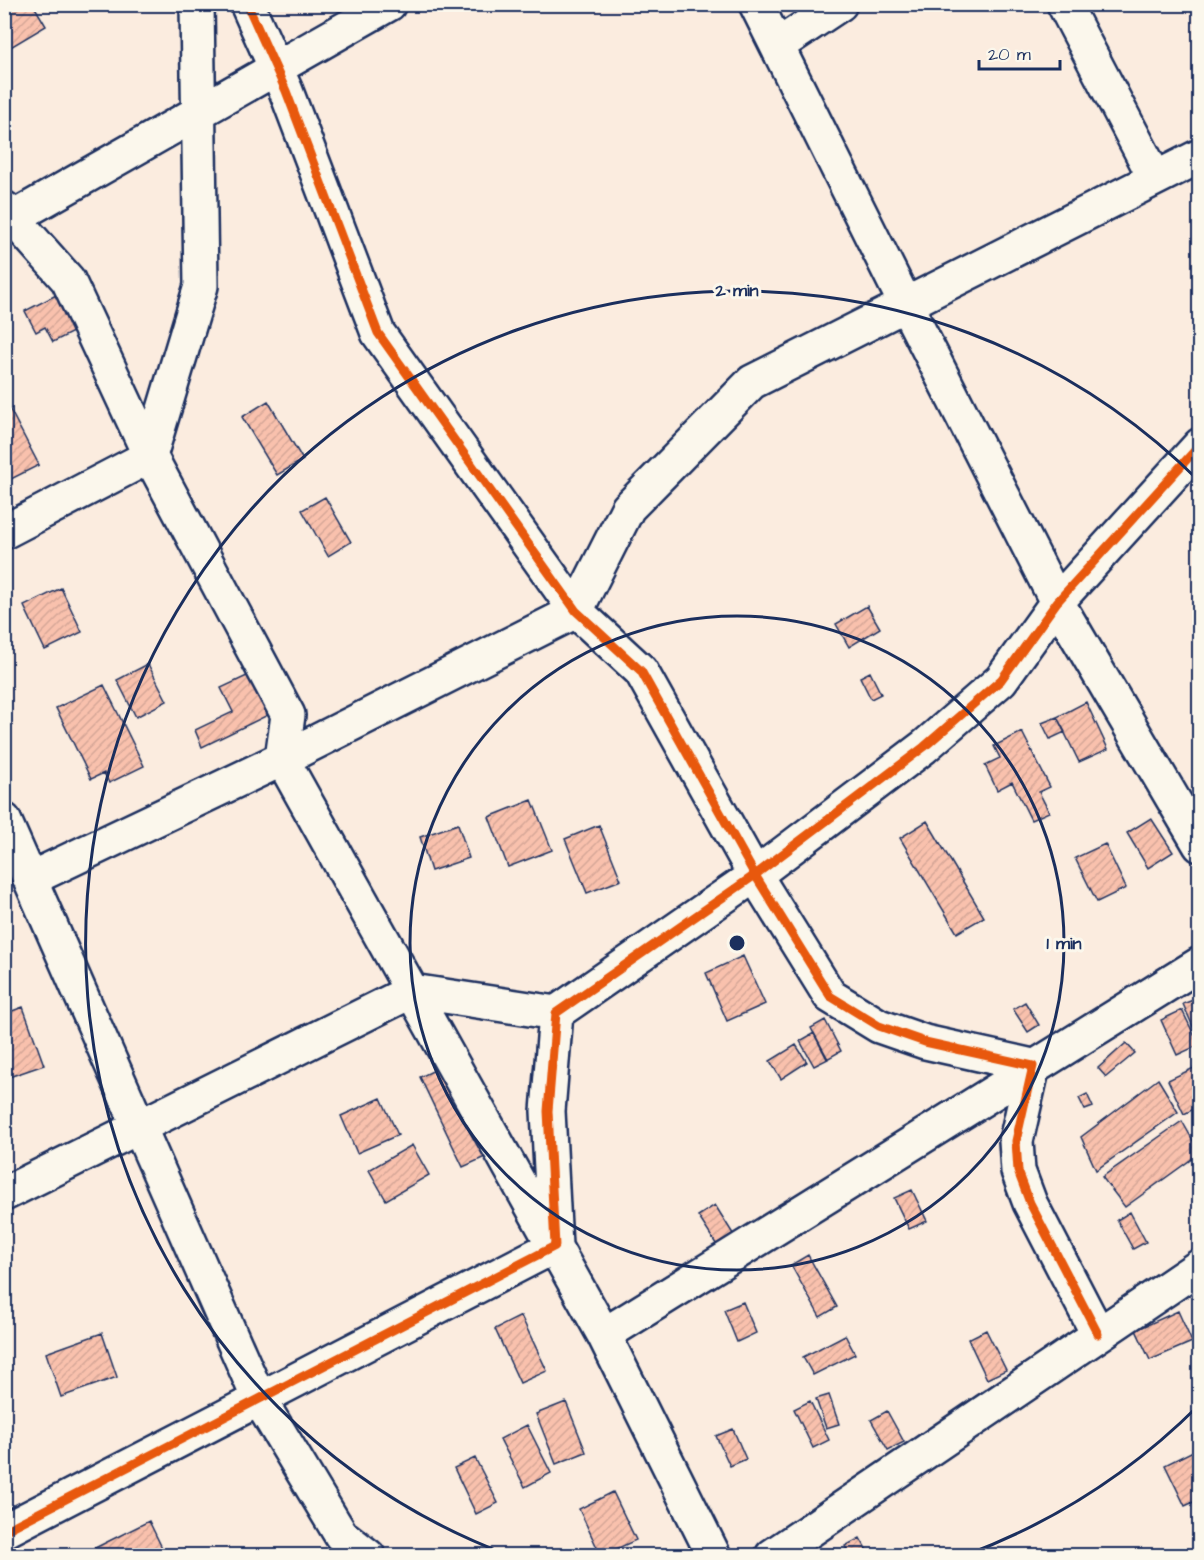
<svg xmlns="http://www.w3.org/2000/svg" width="1204" height="1560" viewBox="0 0 1204 1560" font-family="'Architects Daughter',sans-serif">
<style>
.building{fill:url(#building-hatch);stroke:#1b2f5e;stroke-width:1.5}
.lines{fill:none;stroke-linecap:round;stroke-linejoin:round}
.street-casing{stroke:#1b2f5e;stroke-width:38}
.street{stroke:#fbf7ec;stroke-width:33}
.cycleway-casing{stroke:#fbf7ec;stroke-width:13}
.cycleway{stroke:#e8590c;stroke-width:9}
.ring{fill:none;stroke:#1b2f5e;stroke-width:3}
.centre{fill:#1b2f5e;stroke:#fbf7ec;stroke-width:3}
.ring-label{font-size:18px;text-anchor:middle;font-weight:bold;fill:#1b2f5e;stroke:#fbf7ec;stroke-width:6;stroke-linejoin:round;paint-order:stroke}
</style>
<defs>
<pattern id="building-hatch" width="6" height="6" patternUnits="userSpaceOnUse" patternTransform="scale(1.5)"><rect width="6" height="6" fill="#f9c1ad"/><path d="M-1 1l2-2M0 6l6-6M5 7l2-2" fill="none" stroke="#d5a697"/></pattern>
</defs>
<rect width="100%" height="100%" fill="#fbecdf"/>
<filter id="ink" filterUnits="userSpaceOnUse"><feTurbulence type="fractalNoise" baseFrequency=".0167" numOctaves="2"/><feDisplacementMap in="SourceGraphic" scale="12" xChannelSelector="R" yChannelSelector="G"/><feConvolveMatrix kernelMatrix="1 2 1 2 8 2 1 2 1" color-interpolation-filters="sRGB"/></filter>
<g filter="url(#ink)">
<path class="building" d="M4 4H33L46 26 4 51V28L8 26 4 20Z
M60 293 79 329 53 342 45 327 36 332 25 311Z
M4 398 39 465 9 480 4 471Z
M268 401 303 460 277 475 242 417Z
M325 497 351 542 328 556 302 510Z
M61 588 82 632 45 650 24 606Z
M867 606 880 628 849 647 836 624Z
M148 664 167 701 136 717 117 680Z
M870 672 881 694 871 699 860 677Z
M249 675 268 715 202 747 195 730 233 712 221 688Z
M104 685 144 766 109 783 104 773 91 779 56 708Z
M1086 702 1108 749 1079 762 1057 717Z
M1057 717 1065 732 1050 739 1042 723Z
M1022 732 1050 787 1039 792 1049 812 1031 820 1012 782 997 790 985 765 1000 758 994 746Z
M532 800 552 850 508 867 489 817Z
M1151 818 1173 852 1148 868 1127 833Z
M927 821 984 917 957 933 900 838Z
M458 824 469 858 431 871 420 837Z
M599 825 621 880 587 893 565 839Z
M1105 844 1126 888 1097 902 1075 858Z
M743 956 765 1004 727 1021 706 973Z
M1198 998 1200 1002 1199 1040 1183 1004Z
M1025 1002 1039 1025 1028 1032 1013 1009Z
M23 1007 44 1065 9 1077 4 1065V1014Z
M1182 1010 1199 1045 1177 1055 1161 1020Z
M825 1020 841 1051 827 1059 811 1028Z
M814 1033 828 1059 814 1066 800 1041Z
M1126 1043 1135 1053 1106 1077 1098 1068Z
M796 1045 807 1062 781 1079 770 1061Z
M451 1062 494 1153 463 1167 420 1077Z
M1198 1066 1200 1070V1106L1184 1114 1168 1080Z
M1158 1079 1178 1112 1096 1170 1081 1137Z
M1087 1094 1093 1107 1085 1110 1079 1098Z
M381 1098 398 1135 357 1153 341 1116Z
M1182 1121 1200 1153 1125 1207 1102 1177Z
M412 1145 429 1175 386 1200 369 1170Z
M912 1190 927 1221 909 1229 894 1198Z
M715 1205 735 1237 718 1247 698 1216Z
M1130 1212 1146 1242 1133 1249 1117 1220Z
M808 1255 837 1307 820 1317 791 1265Z
M743 1302 756 1333 737 1342 724 1310Z
M1178 1311 1192 1342 1150 1360 1136 1330Z
M521 1316 547 1371 520 1383 495 1329Z
M986 1330 1006 1370 987 1379 968 1339Z
M102 1333 117 1377 61 1397 46 1353Z
M845 1335 855 1354 813 1375 803 1357Z
M829 1395 839 1424 826 1428 816 1399Z
M810 1401 829 1440 813 1448 794 1409Z
M566 1402 586 1452 556 1464 536 1414Z
M887 1411 904 1442 888 1450 871 1420Z
M527 1425 551 1473 525 1487 500 1439Z
M733 1429 746 1459 730 1466 716 1436Z
M1193 1451 1200 1466V1499L1185 1506 1165 1465Z
M475 1458 498 1503 476 1514 454 1468Z
M613 1492 636 1540 601 1556 579 1509Z
M149 1521 166 1556H79Z
M860 1538 870 1556H850L845 1546Z"/>
<g class="lines">
<defs>
<path id="street" d="M247 4 286 91 378 333 576 611 641 671 755 875 830 996 879 1026 925 1042 1033 1066 1016 1141 1018 1171 1030 1203 1098 1334
M756 4 906 305 1057 602 1200 845
M1064 4 1155 178
M777 46 840 4
M4 208 68 280 150 456 288 715 282 759 604 1335 714 1556
M4 223 389 4
M4 532 150 456 201 286 197 4
M4 820 259 1399 341 1535 368 1556
M30 879 282 759 576 611 628 508 752 382 1200 156
M4 1194 412 991 556 1013
M604 1335 1200 964
M4 1531 555 1246 548 1111 556 1013 755 875 924 747 1001 680 1057 602 1200 445
M772 1556 1200 1266"/>
</defs>
<use href="#street" class="street-casing"/>
<use href="#street" class="street"/>
<defs>
<path id="cycleway" d="M247 4 286 91 378 333 576 611 641 671 755 875 830 996 879 1026 925 1042 1033 1066 1016 1141 1018 1171 1030 1203 1098 1334
M4 1531 555 1246 548 1111 556 1013 755 875 924 747 1001 680 1057 602 1200 445"/>
</defs>
<use href="#cycleway" class="cycleway-casing"/>
<use href="#cycleway" class="cycleway"/>
</g>
</g>
<g class="ring">
<circle cx="737" cy="943" r="327"/>
<path d="M1199 1405A653 653 0 0 1 966 1555M508 1555A653 653 0 1 1 1199 481"/>
</g>
<circle cx="737" cy="943" r="9" class="centre"/>
<g class="ring-label">
<text x="737" y="296">2 min</text>
<text x="1064" y="949">1 min</text>
</g>
<rect width="1204" height="1560" fill="none" stroke="#fbf7ec" stroke-width="24"/>
<rect x="12" y="12" width="1180" height="1536" fill="none" stroke="#1b2f5e" stroke-width="2" filter="url(#ink)"/>
<path d="M979 60v9h81v-9" fill="none" stroke="#1b2f5e" stroke-width="3"/>
<text x="988" y="60" font-size="18" fill="#1b2f5e" stroke="#fbf7ec" stroke-width="4.5" paint-order="stroke">20 m</text>
</svg>
